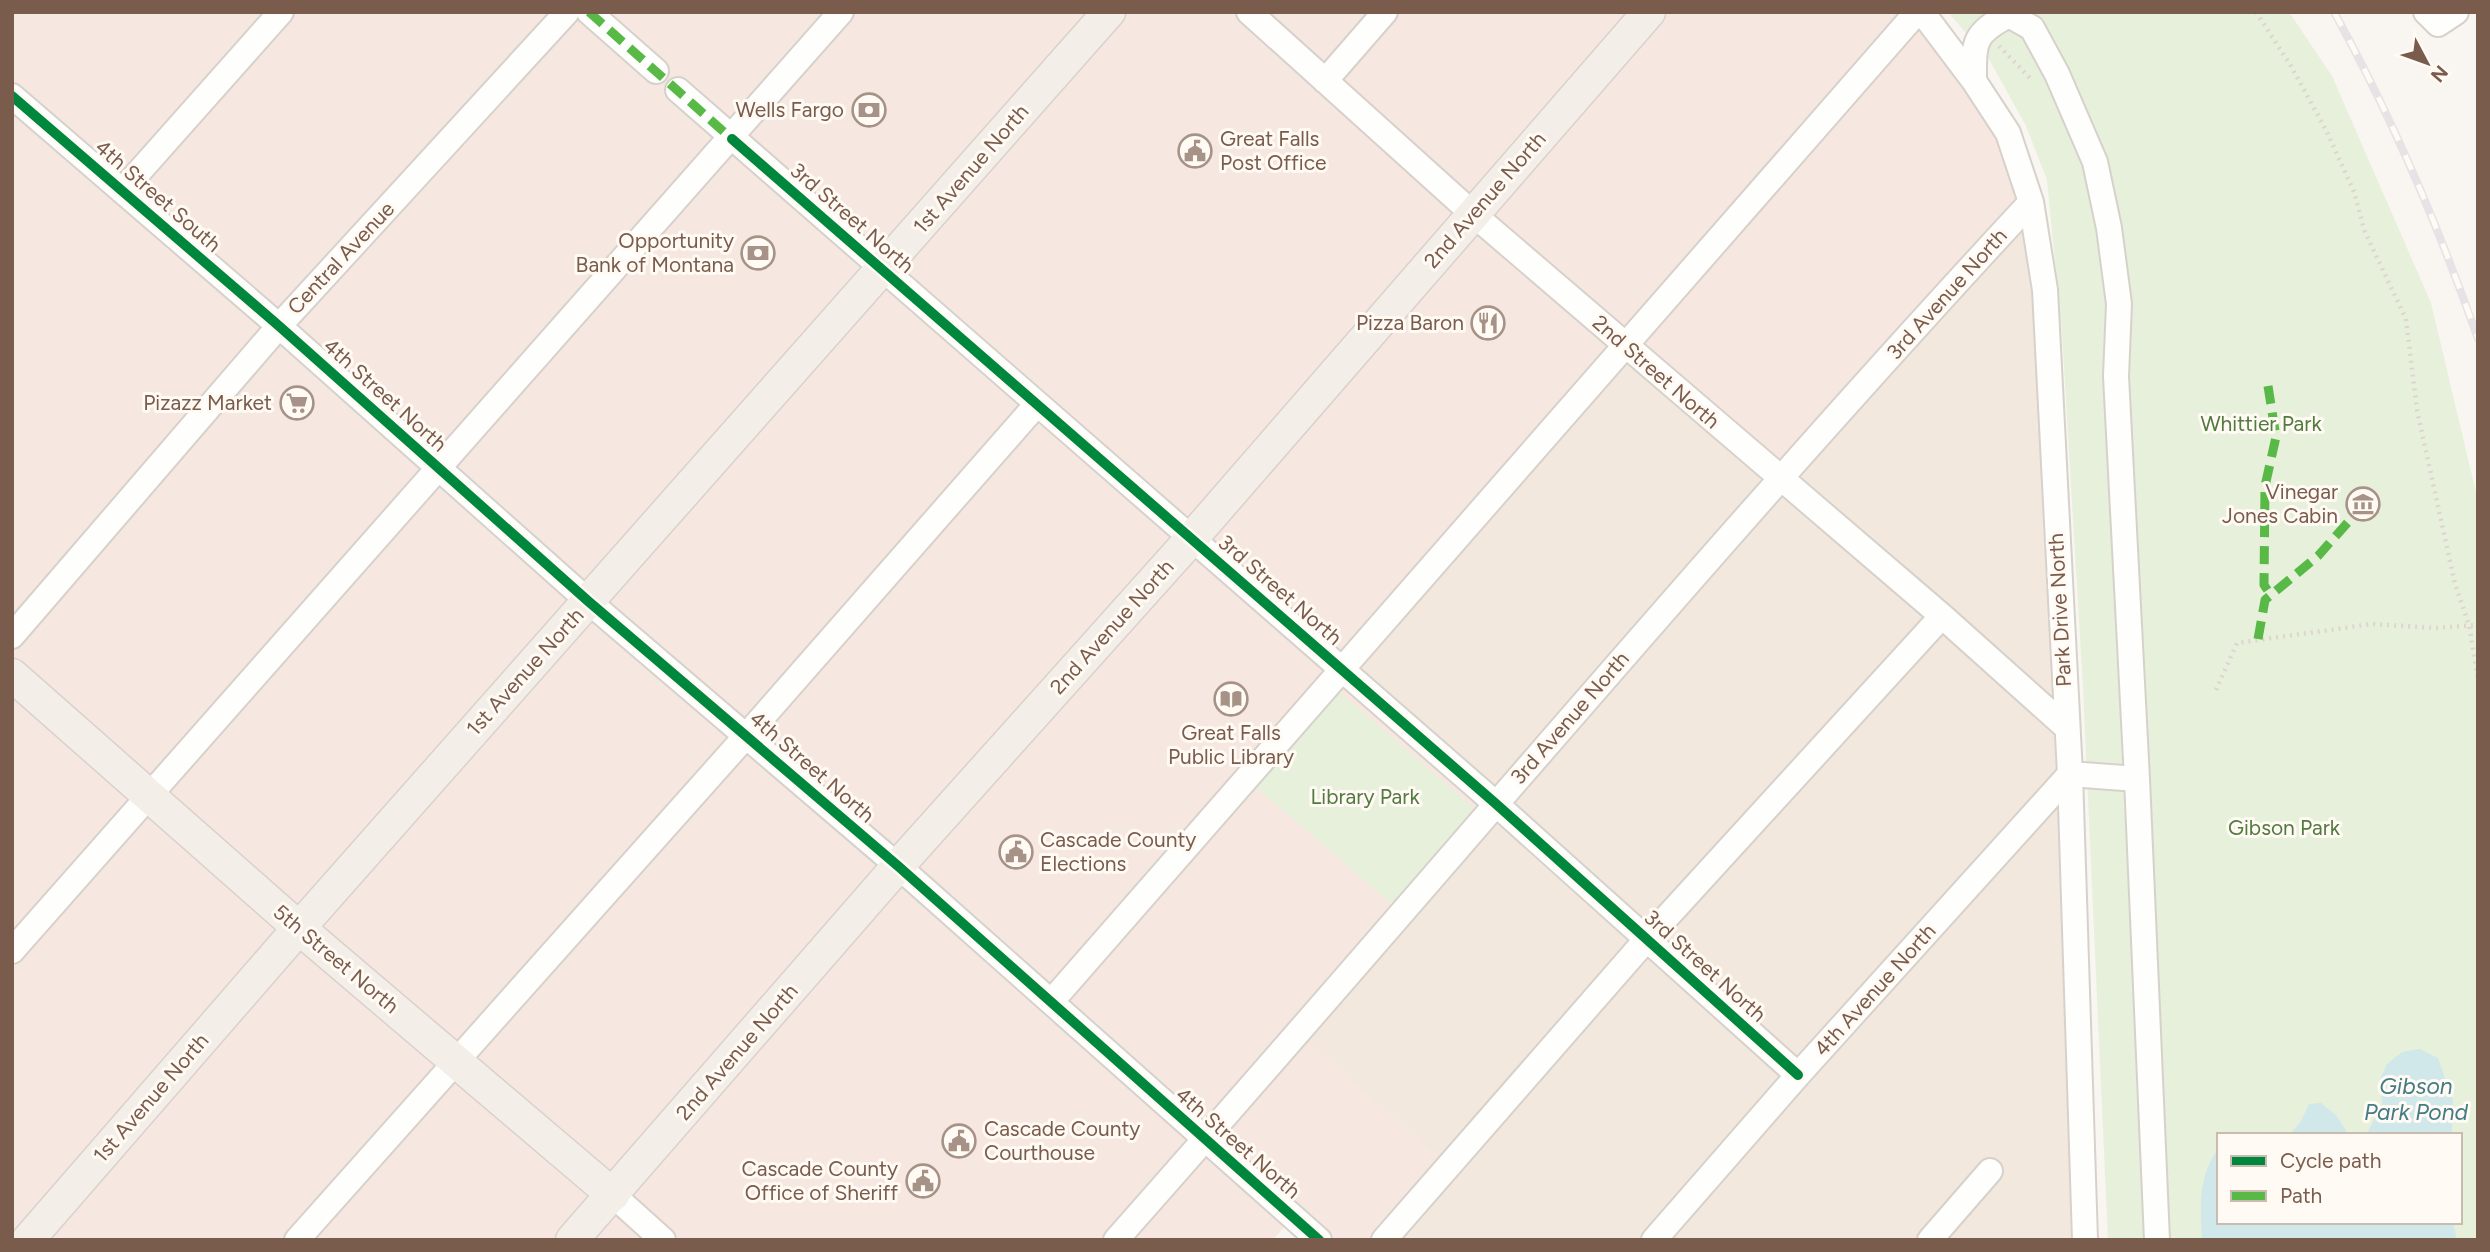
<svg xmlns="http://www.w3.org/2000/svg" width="2490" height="1252" viewBox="0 0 2490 1252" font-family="Figtree,sans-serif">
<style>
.residential{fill:#f2e8de}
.commercial{fill:#f6e8e1}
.green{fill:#e7f0db;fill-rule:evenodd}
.water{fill:#d0e8ea}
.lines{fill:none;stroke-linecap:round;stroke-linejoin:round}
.minor-casing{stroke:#d7d1cb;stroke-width:28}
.major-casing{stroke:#dad1cc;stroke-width:35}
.path{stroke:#dcd5d0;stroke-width:4.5;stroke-dasharray:2 5;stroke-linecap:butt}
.minor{stroke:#fefefd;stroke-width:24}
.major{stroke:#f3eee8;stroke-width:32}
.rail-casing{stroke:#e6e3e7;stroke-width:8}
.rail{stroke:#fffaf3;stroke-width:5;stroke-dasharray:16;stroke-linecap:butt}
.quiet{stroke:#58b947;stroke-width:9;stroke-dasharray:18 9;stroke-linecap:butt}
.cycleway-casing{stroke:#fffaf3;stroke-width:15}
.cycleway{stroke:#00873e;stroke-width:10}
.labels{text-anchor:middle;stroke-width:6;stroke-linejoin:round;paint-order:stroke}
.poi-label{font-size:21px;fill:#7a5c4d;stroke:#fffaf3;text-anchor:end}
.street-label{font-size:21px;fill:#7a5c4d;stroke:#fffaf3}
.park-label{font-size:21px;fill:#537a41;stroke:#fffaf3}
.water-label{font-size:23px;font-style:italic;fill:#437c86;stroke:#fffaf3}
</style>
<rect width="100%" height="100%" fill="#f9f5f0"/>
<path class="residential" d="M2031 202 2085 1240H1384L1297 1034 1342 669 1625 345Z"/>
<path class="commercial" d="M12 12H1922L1974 81 2031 202 1780 480 1626 346 1342 669 1495 803 1297 1033 1448 1166 1384 1240H1319L1293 1217 1273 1240H12Z"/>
<path class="green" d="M1948 12H2289L2332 76 2431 303 2478 501V1240H2108L2083 687 2062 334 2047 180 2026 126 1990 61ZM2219 1135H2460V1222H2219Z
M1337 690 1474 808 1392 904 1255 786Z"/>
<path class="water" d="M2420 1049 2438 1058 2453 1101 2452 1135H2366L2382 1104 2380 1079 2387 1064 2402 1052Z
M2321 1103 2336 1115 2349 1135H2289L2301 1121 2309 1104Z
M2217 1150 2219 1222H2453L2457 1240H2202C2200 1206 2198 1179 2217 1150Z"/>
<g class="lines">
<defs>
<path id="minor" d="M589 12 656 71
M1249 12 1473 214 1942 616 2066 727
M1922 12 1974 81 2008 133 2031 202 2045 290 2070 774 2085 1240
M2426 12 2438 24 2456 12
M1325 81 1385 12
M1974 81C1974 43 1972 34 2009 15L2032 28 2057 74 2095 162 2109 228 2119 304 2116 376 2137 779
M678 90 1495 803 1798 1075
M12 96 279 326 588 601 898 866 1319 1240
M122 191 281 12
M12 636 279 326 567 12
M12 951 841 12
M1051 1002 1917 12
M613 1195 663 1240
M297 1240 746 736 1037 404
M1116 1240C1422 895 1717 540 2031 202
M1384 1240 1646 940 1942 616
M1654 1240 1798 1075 2070 774 2137 779 2157 1240
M1930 1240 1990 1171"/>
<path id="major" d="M12 675 299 928 613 1195
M28 1240 299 928 1109 12
M572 1240 898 866 1192 538 1649 12"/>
</defs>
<use href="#minor" class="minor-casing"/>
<use href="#major" class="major-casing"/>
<path class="path" d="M2256 12 2291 66 2326 130 2354 192 2365 232 2406 319 2417 410 2455 584 2469 625 2478 678
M1999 46 2032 80
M2216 690 2237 643 2372 624 2435 628 2478 625"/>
<use href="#minor" class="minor"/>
<use href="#major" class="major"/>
<defs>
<path id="rail" d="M2334 12C2392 117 2438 225 2478 339"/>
</defs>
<use href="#rail" class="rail-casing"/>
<use href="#rail" class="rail"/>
<path class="quiet" d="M589 12 732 139
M2268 386 2276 437 2265 486 2264 585 2271 595
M2258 639 2265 600 2318 556 2356 513"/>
<defs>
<path id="cycleway" d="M12 96 279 326 588 601 898 866 1319 1240
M732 139 1495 803 1798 1075"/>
</defs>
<use href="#cycleway" class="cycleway-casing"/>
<use href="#cycleway" class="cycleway"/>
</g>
<defs>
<symbol id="bank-ring" viewBox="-11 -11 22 22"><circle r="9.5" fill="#fffaf3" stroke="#a69286" stroke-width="1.5"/><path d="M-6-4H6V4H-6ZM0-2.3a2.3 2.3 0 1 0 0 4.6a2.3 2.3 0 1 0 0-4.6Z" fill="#a69286"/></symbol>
<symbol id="civic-ring" viewBox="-11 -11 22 22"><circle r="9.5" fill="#fffaf3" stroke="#a69286" stroke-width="1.5"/><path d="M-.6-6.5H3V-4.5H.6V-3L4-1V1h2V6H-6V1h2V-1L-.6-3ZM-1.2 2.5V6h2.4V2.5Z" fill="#a69286"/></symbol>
<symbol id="restaurant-ring" viewBox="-11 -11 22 22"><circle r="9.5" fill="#fffaf3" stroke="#a69286" stroke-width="1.5"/><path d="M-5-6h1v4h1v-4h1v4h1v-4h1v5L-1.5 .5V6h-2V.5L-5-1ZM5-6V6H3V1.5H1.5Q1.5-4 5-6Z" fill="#a69286"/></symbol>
<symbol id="supermarket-ring" viewBox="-11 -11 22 22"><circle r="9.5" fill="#fffaf3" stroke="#a69286" stroke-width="1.5"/><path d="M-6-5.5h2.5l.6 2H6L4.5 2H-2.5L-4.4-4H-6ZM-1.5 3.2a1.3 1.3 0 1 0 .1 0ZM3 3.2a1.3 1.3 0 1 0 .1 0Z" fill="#a69286"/></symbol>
<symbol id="museum-ring" viewBox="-11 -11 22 22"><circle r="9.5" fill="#fffaf3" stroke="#a69286" stroke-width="1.5"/><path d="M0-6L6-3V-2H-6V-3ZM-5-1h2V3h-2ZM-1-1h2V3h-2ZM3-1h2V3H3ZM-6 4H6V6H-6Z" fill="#a69286"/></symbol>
<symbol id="library-ring" viewBox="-11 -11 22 22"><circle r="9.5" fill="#fffaf3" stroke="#a69286" stroke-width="1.5"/><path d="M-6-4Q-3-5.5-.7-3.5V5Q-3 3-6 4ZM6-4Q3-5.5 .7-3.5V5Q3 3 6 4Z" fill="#a69286"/></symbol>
</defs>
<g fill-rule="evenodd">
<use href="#bank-ring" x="850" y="91" width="38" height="38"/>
<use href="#civic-ring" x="1176" y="132" width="38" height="38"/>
<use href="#bank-ring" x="739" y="234" width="38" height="38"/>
<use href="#restaurant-ring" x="1469" y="304" width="38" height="38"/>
<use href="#supermarket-ring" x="278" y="384" width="38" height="38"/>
<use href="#museum-ring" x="2344" y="485" width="38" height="38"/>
<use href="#library-ring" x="1212" y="680" width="38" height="38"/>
<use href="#civic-ring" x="997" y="833" width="38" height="38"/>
<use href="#civic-ring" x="940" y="1122" width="38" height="38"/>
<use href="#civic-ring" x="904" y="1162" width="38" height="38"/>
</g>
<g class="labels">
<g class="poi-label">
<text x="844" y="117">Wells Fargo</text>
<text x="1220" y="146" text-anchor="start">Great Falls<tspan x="1220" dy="24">Post Office</tspan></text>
<text x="734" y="248">Opportunity<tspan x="734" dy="24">Bank of Montana</tspan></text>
<text x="1464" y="330">Pizza Baron</text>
<text x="272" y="410">Pizazz Market</text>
<text x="2338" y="499">Vinegar<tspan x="2338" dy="24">Jones Cabin</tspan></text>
<text x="1231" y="740" text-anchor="middle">Great Falls<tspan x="1231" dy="24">Public Library</tspan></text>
<text x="1040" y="847" text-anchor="start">Cascade County<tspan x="1040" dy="24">Elections</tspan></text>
<text x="984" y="1136" text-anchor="start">Cascade County<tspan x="984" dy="24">Courthouse</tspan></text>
<text x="898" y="1176">Cascade County<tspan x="898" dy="24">Office of Sheriff</tspan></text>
</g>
<g class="street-label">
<text transform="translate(971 169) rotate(-49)" y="7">1st Avenue North</text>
<text transform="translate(158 196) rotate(41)" y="7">4th Street South</text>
<text transform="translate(1485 200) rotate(-49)" y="7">2nd Avenue North</text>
<text transform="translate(852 218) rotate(41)" y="7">3rd Street North</text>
<text transform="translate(341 258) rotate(-47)" y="7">Central Avenue</text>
<text transform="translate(1947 294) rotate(-48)" y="7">3rd Avenue North</text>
<text transform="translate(1656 372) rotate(41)" y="7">2nd Street North</text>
<text transform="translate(385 395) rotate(42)" y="7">4th Street North</text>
<text transform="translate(1280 590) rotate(41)" y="7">3rd Street North</text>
<text transform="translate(2060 610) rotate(-93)" y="7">Park Drive North</text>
<text transform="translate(1112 627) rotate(-48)" y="7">2nd Avenue North</text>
<text transform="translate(525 672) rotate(-48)" y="7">1st Avenue North</text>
<text transform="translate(1570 718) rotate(-49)" y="7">3rd Avenue North</text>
<text transform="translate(812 767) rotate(41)" y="7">4th Street North</text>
<text transform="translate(336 959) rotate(40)" y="7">5th Street North</text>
<text transform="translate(1705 966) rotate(42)" y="7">3rd Street North</text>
<text transform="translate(1875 990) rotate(-48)" y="7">4th Avenue North</text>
<text transform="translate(737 1052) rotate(-49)" y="7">2nd Avenue North</text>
<text transform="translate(151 1098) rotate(-49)" y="7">1st Avenue North</text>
<text transform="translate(1238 1143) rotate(41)" y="7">4th Street North</text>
</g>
<g class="park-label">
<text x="2261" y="431">Whittier Park</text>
<text x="1365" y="804">Library Park</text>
<text x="2284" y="835">Gibson Park</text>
</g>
<g class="water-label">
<text x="2416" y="1094">Gibson<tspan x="2416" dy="26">Park Pond</tspan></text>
</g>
</g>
<rect width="2490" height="1252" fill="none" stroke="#7a5c4d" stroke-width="28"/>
<rect x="2217" y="1133" width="245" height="91" fill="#fffaf3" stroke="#cabbb1" stroke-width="2"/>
<rect x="2231" y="1156" width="35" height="10" fill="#00873e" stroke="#cabbb1" stroke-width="2"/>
<text x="2280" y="1168" font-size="21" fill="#7a5c4d">Cycle path</text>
<rect x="2231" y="1191" width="35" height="10" fill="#58b947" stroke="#cabbb1" stroke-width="2"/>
<text x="2280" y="1203" font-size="21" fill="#7a5c4d">Path</text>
<g transform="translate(2427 63) rotate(131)" stroke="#fffaf3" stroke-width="5" paint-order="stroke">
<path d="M0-5L12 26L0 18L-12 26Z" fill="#7a5c4d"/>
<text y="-10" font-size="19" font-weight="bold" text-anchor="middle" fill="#7a5c4d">N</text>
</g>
</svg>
